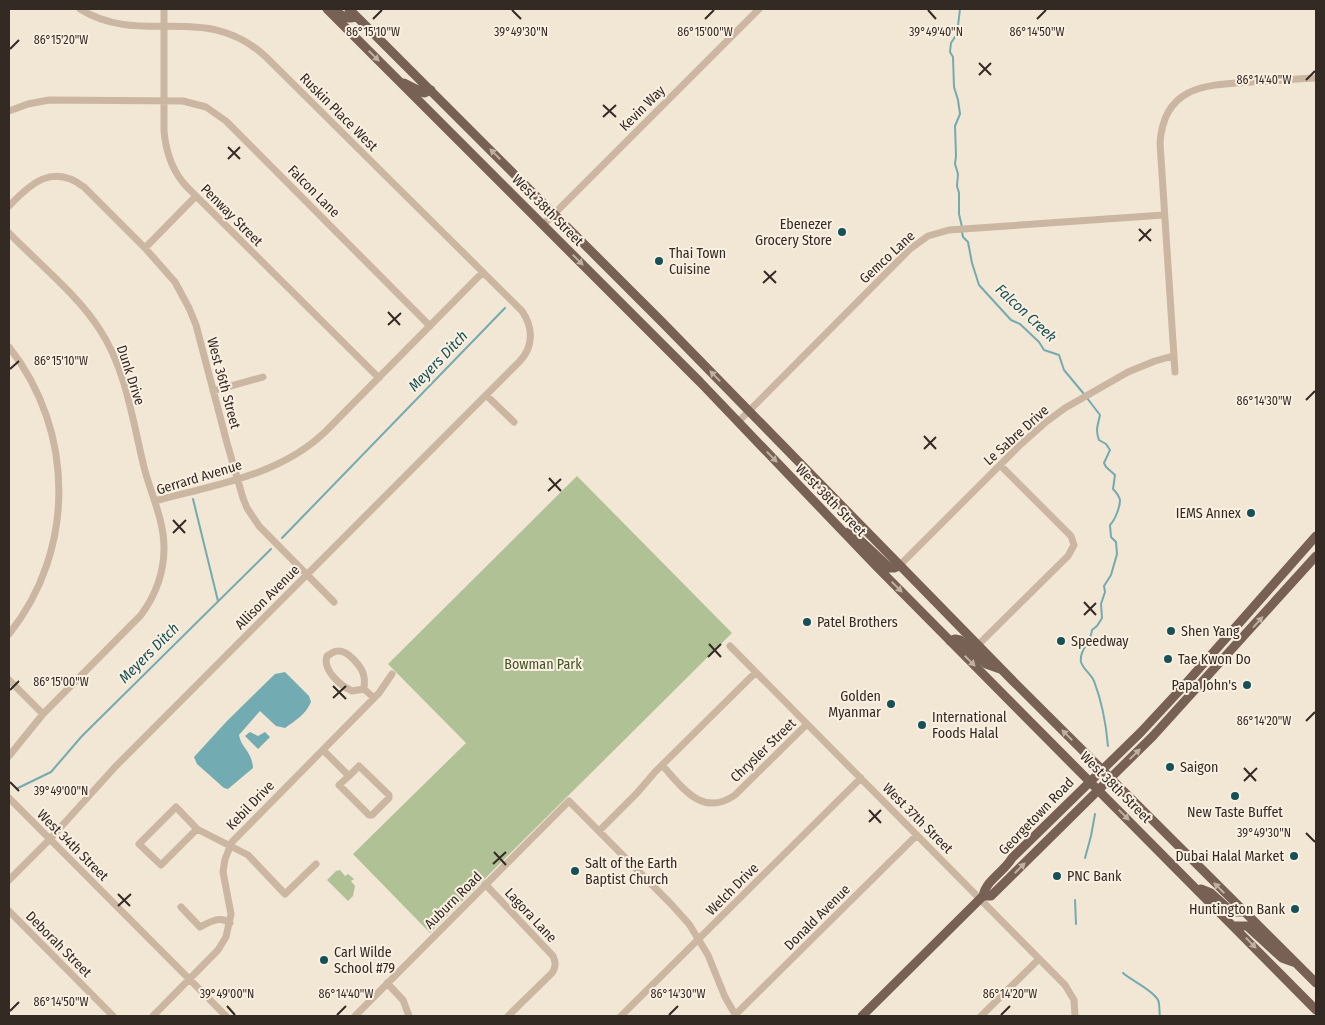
<svg xmlns="http://www.w3.org/2000/svg" width="1325" height="1025" viewBox="0 0 1325 1025" font-family="'Fira Sans Condensed',sans-serif">
<style>
.green{fill:#b0c295}
.water{fill:#72abb1}
.lines{fill:none;stroke-linecap:round;stroke-linejoin:round}
.stream{stroke:#72abb1;stroke-width:2}
.minor{stroke:#cab6a1;stroke-width:7}
.major{stroke:#776154;stroke-width:9}
.oneway{fill:#bfb0a2}
.ticks{fill:none;stroke:#342a24;stroke-width:2}
.poi-dot{fill:#175158;stroke:#faf0e1;stroke-width:2}
.labels{text-anchor:middle;stroke-width:4;stroke-linejoin:round;paint-order:stroke}
.street-label{font-size:14px;fill:#342a24;stroke:#faf0e1}
.poi-label{font-size:14px;fill:#342a24;stroke:#faf0e1;text-anchor:start}
.park-label{font-size:14px;fill:#415426;stroke:#faf0e1}
.water-label{font-size:15px;font-style:italic;fill:#175158;stroke:#faf0e1}
.ticks-label{font-size:12px;text-anchor:middle;fill:#342a24;stroke:#faf0e1;stroke-width:4;stroke-linejoin:round;paint-order:stroke}
</style>
<rect width="100%" height="100%" fill="#f2e6d5"/>
<path class="green" d="M577 476 732 633 430 933 353 854 466 743 388 664Z
M340 870 345 876 348 874 354 879 351 881 355 886 353 896 348 901 327 880 336 871Z"/>
<path class="water" d="M285 672 309 696 311 702C306 714 295 721 285 728L276 726 260 711 239 735C241 748 252 751 253 768L228 789 224 788 197 764 194 757 227 721 275 674Z
M250 732 258 736 265 732 270 737 258 749 245 736Z"/>
<g class="lines">
<path class="stream" d="M960 9 957 34 951 43 950 52 953 57 954 87 958 100 960 114 955 126 956 156 955 164 958 174 957 186 959 193V214L962 227
M962 232 963 237 968 242 972 263 979 285 1011 320 1020 324 1039 342 1044 350 1059 355 1064 370 1084 394
M1087 398 1100 415C1098 425 1095 429 1099 440L1106 444 1110 450 1104 463 1106 467 1115 475 1113 489C1116 492 1119 496 1120 500 1120 507 1115 520 1110 525L1111 537 1116 542 1117 554 1111 575 1104 586 1105 592 1101 604 1102 618 1097 626 1092 630C1091 642 1079 650 1081 662 1083 669 1091 674 1094 681 1102 702 1106 723 1108 746
M193 499 218 601
M282 538 505 308
M18 788 51 772 82 736 271 549
M1085 858 1091 836 1095 814
M1075 900 1076 924
M1123 973C1132 981 1153 990 1158 1000 1160 1004 1159 1012 1160 1016"/>
<path class="minor" d="M164 9V131C166 153 172 172 188 188L379 378
M9 111 28 104 49 100 183 101 206 107 226 121 430 326
M9 206C31 183 53 163 84 187L145 248 175 282 189 308 196 325 227 443 243 498 247 508 259 526 334 602
M543 225 759 9
M9 233C38 263 78 295 100 330 127 371 133 424 145 471 152 496 164 521 164 548 164 572 155 596 141 615L43 714 9 756
M145 248 196 196
M9 347C75 431 76 550 9 634
M1175 372 1160 143C1164 86 1205 85 1250 82 1272 81 1294 79 1316 78
M213 391 263 377
M486 395 514 422
M738 422 910 249 928 236 949 230 1164 215
M155 501C214 485 279 476 325 432L482 273
M899 566 1019 446 1046 422 1065 408 1128 372 1155 361 1173 356
M978 645 1068 556 1074 545 1071 536 1000 465
M730 646 1065 985 1074 1000 1075 1016
M9 680 43 714
M364 689 352 691C341 686 322 670 327 656 331 654 333 651 338 651 348 650 363 668 364 677 365 681 364 686 364 689L374 698
M323 750 349 776 359 766 389 795V798L372 815H369L339 785 349 776
M662 765C682 787 702 818 735 795L807 724
M9 798 226 1016
M176 807 197 829 161 865 139 844Z
M197 829 248 855 285 894 316 864
M599 831 637 793 655 772 755 673
M9 880 50 839 115 767 520 361C534 346 533 327 522 311L266 57C205 0 143 48 80 9
M485 884 553 956C556 963 556 967 552 973L508 1016
M181 907 200 927C211 921 220 916 230 923
M9 911 113 1016
M387 983 403 1000 409 1016
M153 1016 218 950 226 937 231 914 223 872 225 859 232 842 379 693 392 674
M355 1016 569 801 671 904 689 924 708 955 725 997 736 1016
M621 1016 861 778
M734 1016 917 835
M981 1016 1039 959"/>
<path class="major" d="M327 9 700 382 876 566 1316 1010
M331 9C339 13 349 22 356 16
M349 9 663 323 1012 680 1316 983
M404 83 424 93 431 90
M849 532 860 540 890 568H894L899 566
M950 641 955 639 960 640 986 664 1000 669
M1201 889 1211 893 1232 912H1243
M983 896H991L1153 736 1316 556
M1234 926H1247L1282 958 1293 962
M862 1016 983 896C986 880 1004 872 1012 858L1141 732 1181 689 1316 536"/>
</g>
<defs><path id="oneway-solid" d="M-6-.8H1V-3.2L6.5 0L1 3.2V.8H-6Z" transform="scale(1.25)"/></defs>
<g class="oneway">
<use href="#oneway-solid" transform="translate(374 56) rotate(45)"/>
<use href="#oneway-solid" transform="translate(495 154) rotate(-135)"/>
<use href="#oneway-solid" transform="translate(578 260) rotate(45)"/>
<use href="#oneway-solid" transform="translate(715 376) rotate(-134)"/>
<use href="#oneway-solid" transform="translate(772 457) rotate(46)"/>
<use href="#oneway-solid" transform="translate(897 587) rotate(45)"/>
<use href="#oneway-solid" transform="translate(1258 622) rotate(-48)"/>
<use href="#oneway-solid" transform="translate(970 661) rotate(45)"/>
<use href="#oneway-solid" transform="translate(1067 735) rotate(-135)"/>
<use href="#oneway-solid" transform="translate(1135 754) rotate(-44)"/>
<use href="#oneway-solid" transform="translate(1124 815) rotate(45)"/>
<use href="#oneway-solid" transform="translate(1020 868) rotate(-45)"/>
<use href="#oneway-solid" transform="translate(1219 888) rotate(-135)"/>
<use href="#oneway-solid" transform="translate(1251 943) rotate(46)"/>
</g>
<path class="ticks" d="M512 10 521 19M928 10 936 19M373 19 382 10M705 19 714 10M1037 19 1046 10M10 49 19 40M979 63 991 75M979 75 991 63M1306 80 1315 71M603 105 616 117M603 117 616 105M228 147 240 159M228 159 240 147M1139 229 1151 241M1139 241 1151 229M764 271 776 283M763 283 776 271M388 312 400 325M388 325 401 313M10 369 19 361M1306 400 1315 391M924 436 936 449M924 449 936 437M549 478 561 491M548 491 561 479M173 520 185 533M173 533 186 520M1084 602 1096 615M1084 615 1096 603M709 644 721 657M708 657 721 644M333 686 346 699M10 690 19 681M333 698 346 686M1306 721 1315 712M1244 768 1256 781M1244 781 1257 768M10 782 19 791M869 810 881 823M869 822 881 810M1306 833 1315 842M494 852 506 865M493 864 506 852M118 894 130 906M118 906 131 894M227 1006 235 1015M10 1011 19 1002M337 1015 346 1006M669 1015 678 1006M1001 1015 1010 1006"/>
<g class="poi-dot">
<circle cx="842" cy="232" r="5"/>
<circle cx="659" cy="261" r="5"/>
<circle cx="1251" cy="513" r="5"/>
<circle cx="807" cy="622" r="5"/>
<circle cx="1171" cy="631" r="5"/>
<circle cx="1061" cy="641" r="5"/>
<circle cx="1168" cy="659" r="5"/>
<circle cx="1247" cy="685" r="5"/>
<circle cx="891" cy="704" r="5"/>
<circle cx="922" cy="725" r="5"/>
<circle cx="1170" cy="767" r="5"/>
<circle cx="1235" cy="796" r="5"/>
<circle cx="1294" cy="856" r="5"/>
<circle cx="575" cy="871" r="5"/>
<circle cx="1057" cy="876" r="5"/>
<circle cx="1295" cy="909" r="5"/>
<circle cx="324" cy="960" r="5"/>
</g>
<g class="labels">
<g class="street-label">
<text transform="translate(642 108) rotate(-45)" y="5">Kevin Way</text>
<text transform="translate(339 112) rotate(45)" y="5">Ruskin Place West</text>
<text transform="translate(314 191) rotate(45)" y="5">Falcon Lane</text>
<text transform="translate(548 210) rotate(45)" y="5">West 38th Street</text>
<text transform="translate(232 215) rotate(45)" y="5">Penway Street</text>
<text transform="translate(887 257) rotate(-43)" y="5">Gemco Lane</text>
<text transform="translate(131 375) rotate(72)" y="5">Dunk Drive</text>
<text transform="translate(224 383) rotate(75)" y="5">West 36th Street</text>
<text transform="translate(1016 435) rotate(-42)" y="5">Le Sabre Drive</text>
<text transform="translate(199 477) rotate(-17)" y="5">Gerrard Avenue</text>
<text transform="translate(831 500) rotate(46)" y="5">West 38th Street</text>
<text transform="translate(267 597) rotate(-45)" y="5">Allison Avenue</text>
<text transform="translate(763 750) rotate(-44)" y="5">Chrysler Street</text>
<text transform="translate(1116 787) rotate(45)" y="5">West 38th Street</text>
<text transform="translate(250 805) rotate(-46)" y="5">Kebil Drive</text>
<text transform="translate(1036 816) rotate(-46)" y="5">Georgetown Road</text>
<text transform="translate(918 818) rotate(45)" y="5">West 37th Street</text>
<text transform="translate(73 845) rotate(45)" y="5">West 34th Street</text>
<text transform="translate(732 889) rotate(-45)" y="5">Welch Drive</text>
<text transform="translate(453 900) rotate(-45)" y="5">Auburn Road</text>
<text transform="translate(531 915) rotate(47)" y="5">Lagora Lane</text>
<text transform="translate(817 917) rotate(-45)" y="5">Donald Avenue</text>
<text transform="translate(59 944) rotate(45)" y="5">Deborah Street</text>
</g>
<g class="poi-label">
<text x="832" y="229" text-anchor="end">Ebenezer<tspan x="832" dy="16">Grocery Store</tspan></text>
<text x="669" y="258">Thai Town<tspan x="669" dy="16">Cuisine</tspan></text>
<text x="1241" y="518" text-anchor="end">IEMS Annex</text>
<text x="817" y="627">Patel Brothers</text>
<text x="1181" y="636">Shen Yang</text>
<text x="1071" y="646">Speedway</text>
<text x="1178" y="664">Tae Kwon Do</text>
<text x="1237" y="690" text-anchor="end">Papa John's</text>
<text x="881" y="701" text-anchor="end">Golden<tspan x="881" dy="16">Myanmar</tspan></text>
<text x="932" y="722">International<tspan x="932" dy="16">Foods Halal</tspan></text>
<text x="1180" y="772">Saigon</text>
<text x="1235" y="817" text-anchor="middle">New Taste Buffet</text>
<text x="1284" y="861" text-anchor="end">Dubai Halal Market</text>
<text x="585" y="868">Salt of the Earth<tspan x="585" dy="16">Baptist Church</tspan></text>
<text x="1067" y="881">PNC Bank</text>
<text x="1285" y="914" text-anchor="end">Huntington Bank</text>
<text x="334" y="957">Carl Wilde<tspan x="334" dy="16">School #79</tspan></text>
</g>
<g class="park-label">
<text x="543" y="669">Bowman Park</text>
</g>
<g class="water-label">
<text transform="translate(1026 313) rotate(43)" y="5">Falcon Creek</text>
<text transform="translate(438 361) rotate(-46)" y="5">Meyers Ditch</text>
<text transform="translate(149 653) rotate(-45)" y="5">Meyers Ditch</text>
</g>
</g>
<g class="ticks-label">
<text x="373" y="36">86°15'10"W</text>
<text x="705" y="36">86°15'00"W</text>
<text x="1037" y="36">86°14'50"W</text>
<text x="521" y="36">39°49'30"N</text>
<text x="936" y="36">39°49'40"N</text>
<text x="61" y="44">86°15'20"W</text>
<text x="1264" y="84">86°14'40"W</text>
<text x="61" y="365">86°15'10"W</text>
<text x="1264" y="405">86°14'30"W</text>
<text x="61" y="686">86°15'00"W</text>
<text x="1264" y="725">86°14'20"W</text>
<text x="61" y="795">39°49'00"N</text>
<text x="1264" y="837">39°49'30"N</text>
<text x="227" y="998">39°49'00"N</text>
<text x="346" y="998">86°14'40"W</text>
<text x="678" y="998">86°14'30"W</text>
<text x="1010" y="998">86°14'20"W</text>
<text x="61" y="1006">86°14'50"W</text>
</g>
<rect width="1325" height="1025" fill="none" stroke="#342a24" stroke-width="20"/>
</svg>
